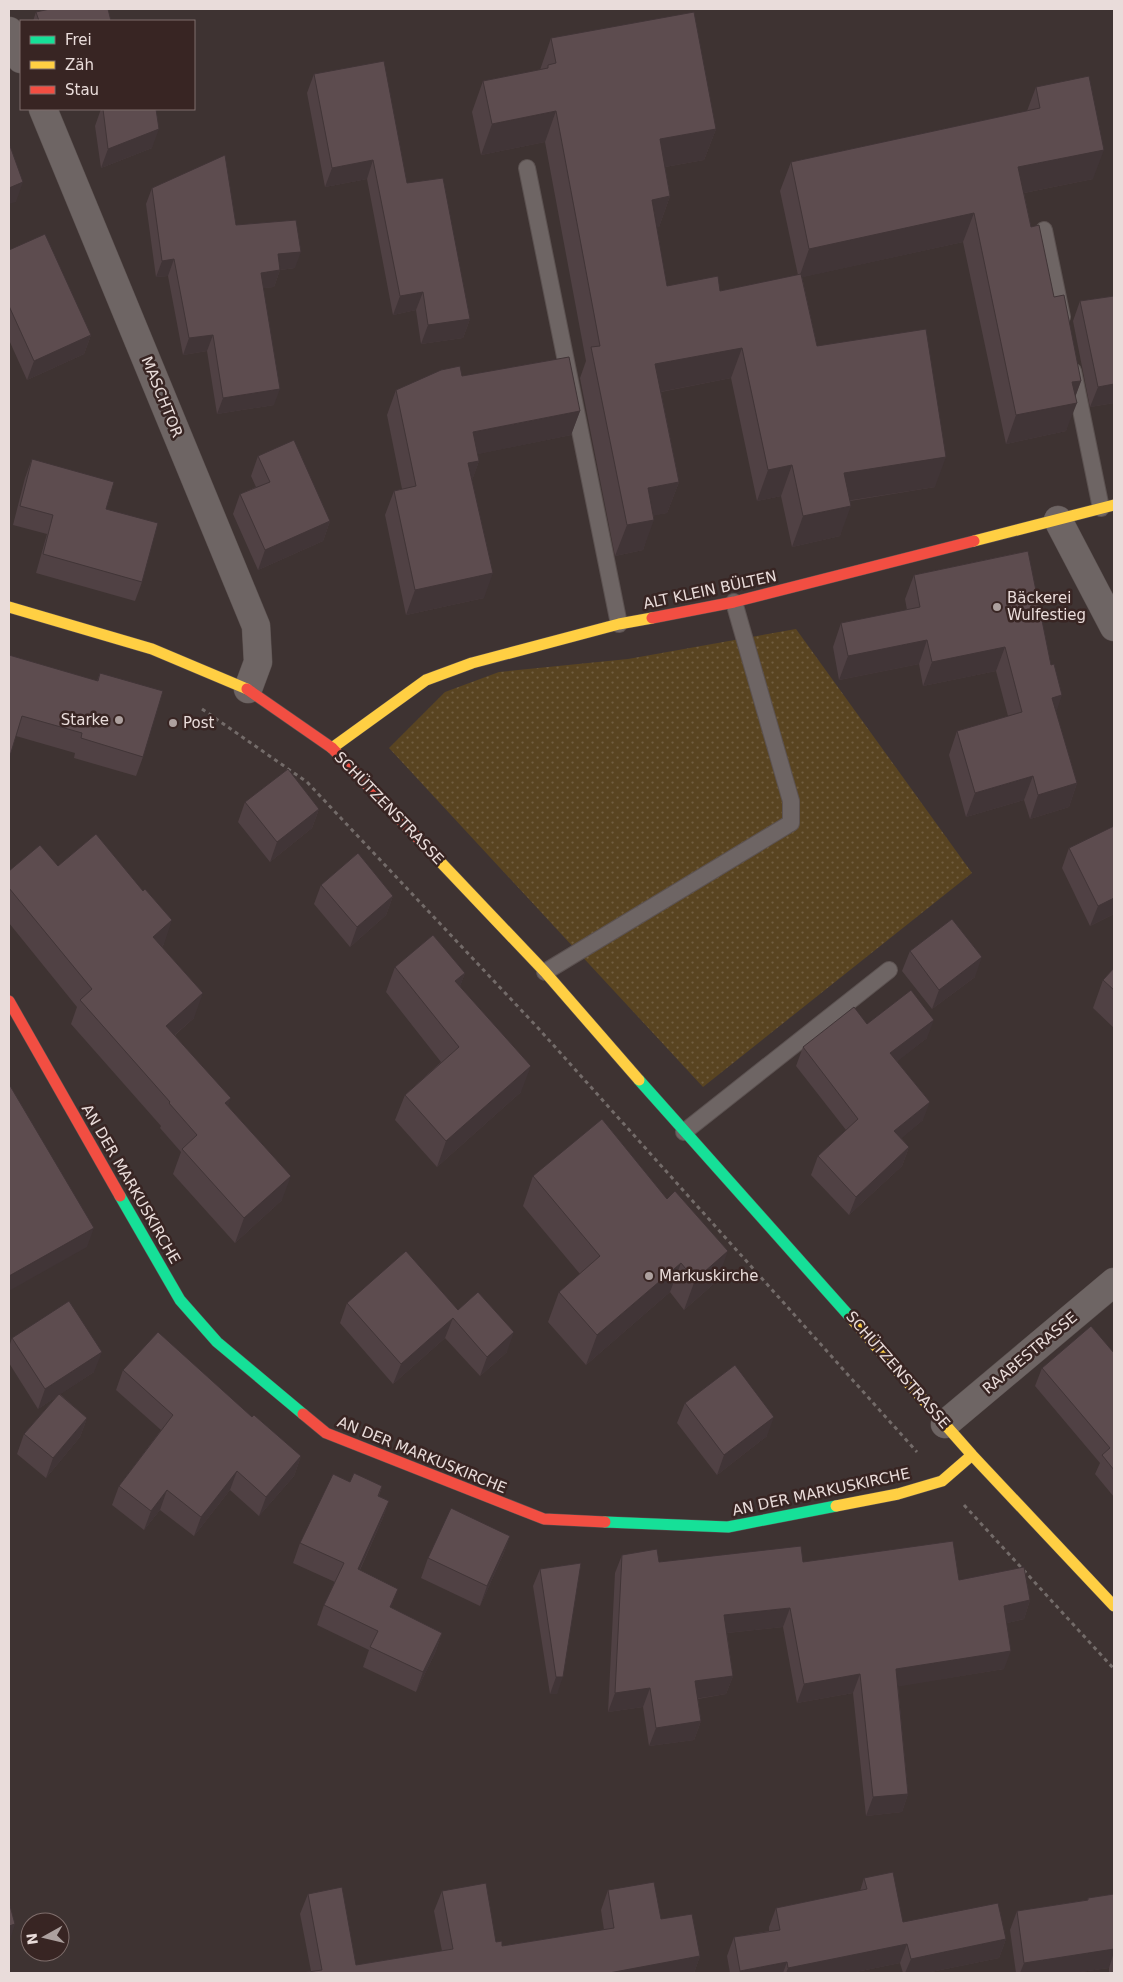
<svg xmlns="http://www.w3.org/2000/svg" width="1123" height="1982" viewBox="0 0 1123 1982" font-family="'DejaVu Sans',sans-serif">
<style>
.grass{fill:url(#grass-dots)}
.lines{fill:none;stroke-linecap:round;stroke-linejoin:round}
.lane-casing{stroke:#5c5251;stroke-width:18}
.street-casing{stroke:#5c5251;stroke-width:29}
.fast-casing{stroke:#5c5251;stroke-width:12}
.slow-casing{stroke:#5c5251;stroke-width:12}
.jam-casing{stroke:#5c5251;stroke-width:12}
.path{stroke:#736b69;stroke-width:3;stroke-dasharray:4 4;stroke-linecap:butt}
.lane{stroke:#6e6564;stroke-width:16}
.street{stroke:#6e6564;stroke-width:28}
.fast{stroke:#16e098;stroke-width:11}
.slow{stroke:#ffcf43;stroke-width:11}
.jam{stroke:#f24e42;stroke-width:11}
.wall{fill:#504144}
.shaded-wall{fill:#413537}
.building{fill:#5d4c4f;stroke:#413537}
.poi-dot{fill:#ada19f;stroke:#382523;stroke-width:2}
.labels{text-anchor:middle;stroke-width:5;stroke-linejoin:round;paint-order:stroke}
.street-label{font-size:15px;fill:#e9dcda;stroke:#382523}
.poi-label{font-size:15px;fill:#e9dcda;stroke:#382523;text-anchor:start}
</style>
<defs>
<pattern id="grass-dots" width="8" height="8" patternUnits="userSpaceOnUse" patternTransform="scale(1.25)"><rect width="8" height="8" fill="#594421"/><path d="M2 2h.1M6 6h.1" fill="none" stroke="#715e41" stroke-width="1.8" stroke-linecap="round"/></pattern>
</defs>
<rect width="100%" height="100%" fill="#3e3332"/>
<path class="grass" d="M796 629 972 873 703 1087 389 748 445 692 499 672 628 659Z"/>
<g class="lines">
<defs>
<path id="lane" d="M527 168 619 624
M1044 230 1062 317
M1073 371 1101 508
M545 972 791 823V801L734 602
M684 1132 889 970"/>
<path id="street" d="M9 31 21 59
M43 109 256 626 258 662 248 689
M1058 520 1114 627
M945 1424 1114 1282"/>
<path id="fast" d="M639 1080 851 1318
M120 1196 180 1300 217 1342 303 1414
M605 1522 728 1527 836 1506"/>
<path id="slow" d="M974 541 1114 505
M9 607 152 649 247 689
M332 748 426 680 472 663 619 624 652 618
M431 852 545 972 639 1080
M851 1318 972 1455 1114 1606
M836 1506 898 1494 942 1481 972 1455"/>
<path id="jam" d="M652 618 734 602 974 541
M247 689 332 748 431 852
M9 1001 120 1196
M303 1414 326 1433 544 1519 605 1522"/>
</defs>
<use href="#lane" class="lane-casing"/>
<use href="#street" class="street-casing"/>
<use href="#fast" class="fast-casing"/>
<use href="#slow" class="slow-casing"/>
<use href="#jam" class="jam-casing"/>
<path class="path" d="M202 709 307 782 539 1029 917 1452
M964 1505 1114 1669"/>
<use href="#lane" class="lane"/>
<use href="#street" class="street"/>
<use href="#fast" class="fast"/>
<use href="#slow" class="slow"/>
<use href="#jam" class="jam"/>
</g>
<path class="wall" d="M47 9H108L111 21H33L36 12Z
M551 38 716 129 704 160 665 167 670 196 659 227H656L667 286 720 291 798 275 780 191 791 162 1027 111 1036 87 1093 179 1024 193 1031 227 1081 381 1075 397 1066 431 1006 444 963 242 802 277 817 346 935 487 850 501 840 536 792 547 781 496 757 501 731 378 661 392 679 482 667 513 654 515 643 550 615 556 580 378 586 361 545 142 481 155 472 112 483 81 540 70Z
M314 74 407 183 470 319 463 338 421 344 416 310 393 315 367 179 325 187 307 93Z
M101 109H156L152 148 101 168 95 126Z
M152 188 236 225 295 268 280 270 274 287 263 288 274 405 217 414 207 351 183 355 168 276 156 277 146 204Z
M9 250 91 335 84 354 27 380 9 340Z
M1114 296V403L1090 407 1073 321 1080 301Z
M462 376 580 411 571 435 477 454 479 461 472 480 484 598 406 615 385 515 394 491 402 489 387 415 396 390Z
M258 456 330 521 323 541 258 570 233 514 240 494 256 487 251 476Z
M32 459 106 509 142 582 135 601 36 573 47 534 13 525 25 478Z
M1028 551 1056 712 1077 783 1069 807 1030 819 1024 800 966 817 949 755 957 731 1008 716 996 671 923 686 919 664 839 680 833 647 841 623 907 610 905 599 914 575Z
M9 655 97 681 100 673 143 757 136 776 74 758 75 753 16 736Z
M245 802 319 809 312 828 270 862 238 822Z
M1069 848 1114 914 1090 926 1062 868Z
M58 866 164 944 162 946 194 1018 175 1035 228 1106 282 1200 235 1243 173 1174 181 1152 160 1128 161 1126 71 1024 77 1007 9 923V871Z
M321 885 393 896 386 915 350 947 314 904Z
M910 951 975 977 932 1009 902 971Z
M395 967 465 973 460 986 521 1092 437 1167 395 1120 405 1095 441 1062 386 992Z
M1114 968V1028L1093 1008 1103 980Z
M867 1024 927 1038 897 1061 923 1120 901 1138 909 1147 902 1166 849 1215 811 1175 818 1156 846 1130 796 1066 803 1047Z
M533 1176 717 1281 684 1310 670 1292 586 1365 548 1322 559 1292 580 1274 523 1206Z
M347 1303 458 1310 507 1352 480 1376 445 1338 393 1384 340 1323Z
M12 1338 94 1372 60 1394 87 1418 80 1437 46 1478 17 1454 24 1434 56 1397 38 1409 9 1363V1347Z
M1114 1353V1497L1095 1474 1100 1463 1035 1386 1042 1368Z
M123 1370 252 1417 301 1456 294 1476 259 1516 230 1490 194 1536 160 1510 144 1530 112 1505 119 1486 161 1430 116 1390Z
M685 1403 767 1436 717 1475 677 1423Z
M350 1482 382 1486 379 1496 389 1501 382 1520 360 1570 391 1608 442 1633 435 1653 416 1692 363 1667 369 1650 317 1625 324 1605 335 1582 293 1563 300 1543Z
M510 1536 503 1555 480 1606 421 1578 428 1558Z
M622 1555 659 1562H803L959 1580 1030 1600 1024 1619 1007 1623 1004 1669 898 1686 908 1794 902 1812 866 1816 853 1693 797 1703 783 1627 727 1633 733 1676 726 1694 698 1699 701 1721 694 1740 649 1746 643 1707 608 1712 615 1573Z
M581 1563 557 1694H550L533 1586 540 1569Z
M864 1878 903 1922 1006 1939 999 1958 926 1973H903L900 1963 851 1973H730L727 1956 734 1937 769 1931V1927L776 1908 860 1891Z
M608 1890 661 1919 700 1956 694 1973H301L311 1971 300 1914 308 1894 356 1965 442 1951 434 1911 442 1891 496 1942 502 1946 604 1930 601 1910Z
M1114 1894V1973H1109V1968L1073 1973H1016L1010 1930 1017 1911 1087 1900 1088 1898Z"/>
<path class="shaded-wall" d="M556 111 545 142 481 155 492 124Z
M159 129 152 148 101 168 108 149Z
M716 129 704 160 648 170 660 139Z
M1104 150 1093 179 1008 196 1018 167Z
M373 160 367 179 325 187 332 168Z
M23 182 16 202 9 204V188Z
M670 196 659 227 640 230 652 200Z
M974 213 963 242 799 278 809 249Z
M301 252 295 268 272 271 278 254Z
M174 259 168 276 156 277 162 261Z
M280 270 274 287 255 289 261 273Z
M423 292 416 310 393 315 400 296Z
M470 319 463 338 421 344 428 325Z
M91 335 84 354 27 380 34 361Z
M213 335 207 351 183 355 189 338Z
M742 348 731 378 644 395 655 364Z
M1081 381 1073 403H1077L1066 431 1006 444 1016 415 1072 382Z
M1114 384V403L1090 407 1098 387Z
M280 389 274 405 217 414 223 398Z
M580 411 571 435 464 457 473 432Z
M946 457 935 487 833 503 844 473Z
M479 461 470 486 468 463Z
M792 465 781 496 757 501 768 470Z
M679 482 667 513 637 519 648 488Z
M851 506 840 536 792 547 803 516Z
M654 520 643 550 615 556 627 525Z
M330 521 323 541 258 570 265 550Z
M493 573 484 598 406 615 415 590Z
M927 640 919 664 839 680 848 656Z
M1005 647 996 671 923 686 932 662Z
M1062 695 1054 719 1052 698Z
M1033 776 1024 800 966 817 975 793Z
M1077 783 1069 807 1030 819 1038 795Z
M319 809 312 828 270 862 277 842Z
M393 896 386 915 350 947 357 927Z
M1114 898V914L1090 926 1098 906Z
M172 920 164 944 145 961 153 937Z
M982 957 975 977 932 1009 939 990Z
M465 973 455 999V981Z
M203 993 194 1018 157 1050 166 1026Z
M934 1020 927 1038 884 1072 890 1053Z
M531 1066 521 1092 437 1167 446 1141Z
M231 1098 222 1122 225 1103Z
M930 1102 923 1120 888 1150 894 1131Z
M909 1147 902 1166 849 1215 856 1197Z
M291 1176 282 1200 235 1243 244 1218Z
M94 1228 87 1247 9 1291V1276Z
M728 1251 717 1281 684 1310 695 1280Z
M681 1263 670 1292 586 1365 597 1335Z
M453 1318 445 1338 393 1384 401 1364Z
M514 1332 507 1352 480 1376 487 1357Z
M102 1352 94 1372 38 1409 45 1389Z
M774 1417 767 1436 717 1475 724 1455Z
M87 1418 80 1437 46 1478 53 1458Z
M301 1456 294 1476 259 1516 266 1497Z
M237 1471 230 1490 194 1536 201 1517Z
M167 1490 160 1510 144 1530 151 1511Z
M389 1501 382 1520 351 1589 358 1569Z
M510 1536 503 1555 480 1606 487 1586Z
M398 1589 391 1608 390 1607Z
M1030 1600 1024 1619 998 1625 1004 1606Z
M790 1608 783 1627 717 1634 724 1615Z
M442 1633 435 1653 416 1692 423 1672Z
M1011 1651 1004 1669 890 1688 896 1669Z
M860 1674 853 1693 797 1703 804 1684Z
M733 1676 726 1694 688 1700 695 1681Z
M556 1677H563L557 1694H550Z
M650 1688 643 1707 608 1712 615 1693Z
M701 1721 694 1740 649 1746 656 1728Z
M908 1794 902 1812 866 1816 873 1797Z
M15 1924 10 1940H9V1926Z
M1006 1939 999 1958 926 1973H905L911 1959Z
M907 1944 900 1963 851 1973H786L788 1968Z
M1114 1949V1952L1109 1968 1073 1973H1020L1024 1963Z
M700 1956 694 1973H609Z
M787 1962 783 1973H739L740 1971Z"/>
<path class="building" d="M50 9H108L111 21H39L36 12Z
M694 12 716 129 660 139 670 196 652 200 667 286 718 276 720 291 801 274 817 346 926 329 946 457 844 473 851 506 803 516 792 465 768 470 742 348 655 364 679 482 648 488 654 520 627 525 591 347 600 346 556 111 492 124 483 81 548 68V65L556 63 551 38Z
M384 61 407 183 443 178 470 319 428 325 423 292 400 296 373 160 332 168 314 74Z
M1089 76 1104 150 1018 167 1031 227 1039 225 1054 297 1064 295 1081 381 1072 382 1077 403 1016 415 974 213 809 249 791 162 1040 108 1036 87Z
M103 109H156L159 129 108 149Z
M9 143 23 182 9 188Z
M225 155 236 225 296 220 301 252 278 254 280 270 261 273 280 389 223 398 213 335 189 338 174 259 162 261 152 188Z
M45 234 91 335 34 361 9 306V250Z
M1114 296V384L1098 387 1080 301Z
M569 357 580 411 473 432 479 461 468 463 493 573 415 590 394 491 416 486 396 390 441 370 460 366 462 376Z
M294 440 330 521 265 550 240 494 270 482 258 456Z
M32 459 114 482 106 509 158 523 142 582 43 554 53 515 20 506Z
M1028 551 1051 665 1054 664 1062 695 1052 698 1077 783 1038 795 1033 776 975 793 957 731 1022 712 1005 647 932 662 927 640 848 656 841 623 920 607 914 575Z
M9 655 98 681 100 673 163 691 143 757 81 738 82 733 22 716 9 759Z
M288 769 319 809 277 842 245 802Z
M1114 826V898L1098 906 1069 848Z
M96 834 143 891 145 889 172 920 153 937 203 993 166 1026 231 1098 225 1103 291 1176 244 1218 182 1149 197 1135 169 1103 170 1102 80 1000 92 989 9 888V871L40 845 58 866Z
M358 853 393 896 357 927 321 885Z
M952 919 982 957 939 990 910 951Z
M433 935 465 973 455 981 531 1066 446 1141 405 1095 459 1047 395 967Z
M1114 968V990L1103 980Z
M911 990 934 1020 890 1053 930 1102 894 1131 909 1147 856 1197 818 1156 858 1119 803 1047 854 1007 867 1024Z
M9 1084 94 1228 9 1276Z
M602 1119 667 1199 675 1191 728 1251 695 1280 681 1263 597 1335 559 1292 600 1256 533 1176Z
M406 1251 458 1310 478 1292 514 1332 487 1357 453 1318 401 1364 347 1303Z
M69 1301 102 1352 45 1389 12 1338Z
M1091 1326 1114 1353V1470L1102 1455 1110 1448 1042 1368Z
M158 1332 252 1417 254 1415 301 1456 266 1497 237 1471 201 1517 167 1490 151 1511 119 1486 173 1415 123 1370Z
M735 1365 774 1417 724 1455 685 1403Z
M59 1394 87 1418 53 1458 24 1434Z
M354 1473 382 1486 378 1496 389 1501 358 1569 398 1589 390 1607 442 1633 423 1672 370 1647 378 1631 324 1605 344 1563 300 1543 333 1474 350 1482Z
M451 1508 510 1536 487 1586 428 1558Z
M953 1541 959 1580 1024 1567 1030 1600 1004 1606 1011 1651 896 1669 908 1794 873 1797 860 1674 804 1684 790 1608 724 1615 733 1676 695 1681 701 1721 656 1728 650 1688 615 1693 622 1555 657 1549 659 1562 801 1546 803 1562Z
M581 1563 563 1677H556L540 1569Z
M893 1872 903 1922 998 1903 1006 1939 911 1959 907 1944 788 1968 787 1962 740 1971 734 1937 780 1930 776 1908 867 1889 864 1878Z
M654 1882 661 1919 692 1914 700 1956 609 1973H301L322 1970 308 1894 342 1887 356 1965 453 1949 442 1891 486 1883 496 1942 502 1941V1946L614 1928 608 1890Z
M1114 1894V1949L1024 1963 1017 1911 1088 1900V1898Z
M9 1902 15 1924 9 1926Z"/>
<g class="poi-dot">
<circle cx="997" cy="607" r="5"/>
<circle cx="119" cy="720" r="5"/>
<circle cx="173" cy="723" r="5"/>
<circle cx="649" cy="1276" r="5"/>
</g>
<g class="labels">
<g class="street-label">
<text transform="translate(162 397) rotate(68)" y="5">MASCHTOR</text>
<text transform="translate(710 590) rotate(-12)" y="5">ALT KLEIN BÜLTEN</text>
<text transform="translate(389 808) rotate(46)" y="5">SCHÜTZENSTRASSE</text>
<text transform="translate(131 1184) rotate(60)" y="5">AN DER MARKUSKIRCHE</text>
<text transform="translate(1030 1353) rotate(-40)" y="5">RAABESTRASSE</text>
<text transform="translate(898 1370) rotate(49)" y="5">SCHÜTZENSTRASSE</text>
<text transform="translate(422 1455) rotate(22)" y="5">AN DER MARKUSKIRCHE</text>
<text transform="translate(821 1492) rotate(-12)" y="5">AN DER MARKUSKIRCHE</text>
</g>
<g class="poi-label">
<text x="1007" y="603">Bäckerei<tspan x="1007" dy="17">Wulfestieg</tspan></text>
<text x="109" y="725" text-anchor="end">Starke</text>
<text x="183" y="728">Post</text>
<text x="659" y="1281">Markuskirche</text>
</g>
</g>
<rect width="1123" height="1982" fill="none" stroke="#e9dcda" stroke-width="20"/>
<rect x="20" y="20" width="175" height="90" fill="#382523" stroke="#7f6e6c"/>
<rect x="30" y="36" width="25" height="8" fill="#16e098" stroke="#7f6e6c"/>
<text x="65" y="45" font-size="15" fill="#e9dcda">Frei</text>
<rect x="30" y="61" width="25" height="8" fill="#ffcf43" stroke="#7f6e6c"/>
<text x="65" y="70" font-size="15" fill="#e9dcda">Zäh</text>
<rect x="30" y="86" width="25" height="8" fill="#f24e42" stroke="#7f6e6c"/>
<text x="65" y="95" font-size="15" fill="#e9dcda">Stau</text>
<g transform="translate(45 1937) rotate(262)"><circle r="24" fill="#382523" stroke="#7f6e6c"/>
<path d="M0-4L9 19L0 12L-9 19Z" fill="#ada19f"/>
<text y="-8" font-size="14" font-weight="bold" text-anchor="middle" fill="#e9dcda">N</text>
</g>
</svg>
